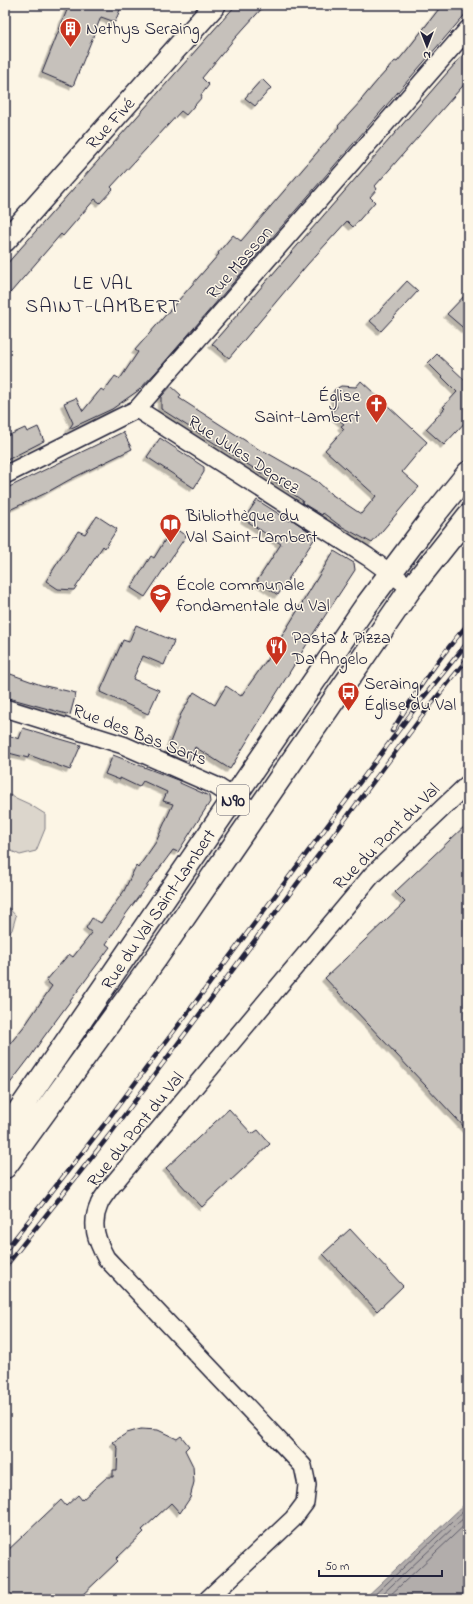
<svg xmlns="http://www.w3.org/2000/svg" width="473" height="1604" viewBox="0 0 473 1604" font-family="'Indie Flower',sans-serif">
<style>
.green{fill:#dcd6cc;stroke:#7f7c84}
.water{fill:#b2adab;stroke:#78757e}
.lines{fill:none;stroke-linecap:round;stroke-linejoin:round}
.shore{stroke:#5c5a68;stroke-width:1}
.building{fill:#c6c1bb;stroke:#22223b;filter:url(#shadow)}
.minor-casing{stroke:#22223b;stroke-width:20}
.tertiary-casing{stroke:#22223b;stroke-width:24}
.primary-casing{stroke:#22223b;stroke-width:25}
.minor{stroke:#fcf5e5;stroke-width:17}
.tertiary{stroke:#fcf5e5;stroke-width:21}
.primary{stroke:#fcf5e5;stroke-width:22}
.rail-casing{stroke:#22223b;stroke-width:4.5}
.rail{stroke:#fcf5e5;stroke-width:3;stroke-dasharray:9;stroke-linecap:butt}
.labels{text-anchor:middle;stroke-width:3;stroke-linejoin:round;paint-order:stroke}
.shield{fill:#fcf5e5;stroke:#63616e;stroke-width:1}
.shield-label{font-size:17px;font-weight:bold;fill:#22223b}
.poi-label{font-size:18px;fill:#22223b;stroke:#fcf5e5;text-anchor:start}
.street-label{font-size:18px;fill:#22223b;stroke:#fcf5e5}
.quarter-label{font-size:20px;letter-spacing:1px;fill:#22223b;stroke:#fcf5e5}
</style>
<defs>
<filter id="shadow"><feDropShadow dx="-3.5" dy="3.5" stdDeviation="0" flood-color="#0004"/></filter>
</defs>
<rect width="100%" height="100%" fill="#fcf5e5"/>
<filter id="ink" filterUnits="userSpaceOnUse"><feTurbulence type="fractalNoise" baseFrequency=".025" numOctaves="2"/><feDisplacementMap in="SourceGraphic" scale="8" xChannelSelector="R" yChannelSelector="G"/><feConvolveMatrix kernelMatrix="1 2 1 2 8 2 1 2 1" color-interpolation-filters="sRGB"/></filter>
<g filter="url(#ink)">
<path class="green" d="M5 793 29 804 45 814V829L36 851 20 855 5 848Z
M5 904 16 916 12 930 5 938Z"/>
<path class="water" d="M468 1501V1599H364L465 1504Z"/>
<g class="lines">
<path class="shore" d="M370 1599 468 1507
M377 1599 468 1514
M386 1599 468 1522"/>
</g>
<path class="building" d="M69 5H122L115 22 101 17 73 86 42 73Z
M236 5H265L235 38 202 78 209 85 201 95 202 97 186 115 181 111 111 187 113 189 100 203 95 199 63 236 61 234 5 299V266Z
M442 5H468V11L156 372 139 390 112 409 69 429 73 423 64 403 76 398 83 411 101 389 104 391 115 376 120 379 138 352 135 350 219 254 218 253 233 235 241 241 339 127 338 126 362 100H361L377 81 395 61 397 62 407 50Z
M468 49V80L375 186 377 189 370 197 375 202 353 227 347 221 307 265 229 358 212 344Z
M262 79 271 88 255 106 245 98Z
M407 281 418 291 381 331 370 321Z
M468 292V332L447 314Z
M437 354 467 382 468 380V419L444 445 426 429 445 408 443 407 457 392 428 363Z
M361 381 427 442 402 472 419 487 372 543 339 525 323 513 322 515 302 503 303 501 283 487 161 409V397L171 386 181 395 179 398 263 452 264 451 318 482 331 494 361 514 376 496 325 450 344 429 341 426 344 424 331 413 337 407 334 399V390L341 386 356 387Z
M38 427 44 441 5 461V437L25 428 27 432Z
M123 432 132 449 69 480 46 493 5 512V489Z
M160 438 204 467V472L194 488 147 457Z
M257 500 290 521 291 519 310 532 309 534 315 538 278 595 257 581 281 544 244 519Z
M97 516 117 529 105 548 103 546 74 590 58 589 46 581 78 531 85 534Z
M173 527 186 536 145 597 131 588 151 556 154 558Z
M334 551 354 563 355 570 315 631 230 769 195 747 188 763 166 753 181 714 194 692 215 705 226 686 241 696 271 654Z
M136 625 174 641 164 665 143 656 133 679 159 690 148 714 100 692 123 640 129 642Z
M5 672 41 685 76 693 70 715 5 697Z
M23 728 81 745 70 770 29 755 28 758 5 752V734L19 739Z
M113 755 180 781V783L209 796 210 802 178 852 173 850 126 914 106 944 110 947 43 1038 31 1056 5 1090V1050L26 1024 52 986 46 981 69 954 73 957 92 933 86 928 92 918 101 923 124 891 136 866 138 868 156 842 173 804 163 801 167 792 143 781 139 787 120 778V780L105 774Z
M468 823V1131L325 978 405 902 395 892Z
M229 1109 252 1134 258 1130 270 1144 202 1207 166 1168Z
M350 1229 403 1286 377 1311 323 1254Z
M141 1429 158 1430 177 1439 181 1436 189 1446 185 1450 193 1466 194 1482 190 1498 180 1513 171 1503 142 1530 144 1532 116 1559 118 1561 78 1599H5V1553L61 1500 66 1506 78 1495 82 1500 107 1477H113V1470H117L118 1448 113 1442 127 1433Z"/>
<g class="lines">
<defs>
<path id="minor" d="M137 409 368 557 411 588
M5 475 137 409 468 29
M5 708 123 745 216 786 256 812
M208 1599 293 1519 305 1503 307 1485 303 1466 106 1258C97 1241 90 1225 99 1205 101 1199 106 1194 109 1189L372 875 468 784"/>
<path id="tertiary" d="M5 241 215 5"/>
<path id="primary" d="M5 1131 365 607 431 519 468 473
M5 1167 157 957 411 588 468 516"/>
</defs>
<use href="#minor" class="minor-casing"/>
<use href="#tertiary" class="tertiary-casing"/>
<use href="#primary" class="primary-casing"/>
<use href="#minor" class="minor"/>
<use href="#tertiary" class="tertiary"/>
<use href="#primary" class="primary"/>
<defs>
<path id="rail" d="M392 731C415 693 439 657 468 624
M5 1251 103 1126 422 699 468 642
M5 1267 111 1133 429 707 468 658"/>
</defs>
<use href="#rail" class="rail-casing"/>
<use href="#rail" class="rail"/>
</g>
</g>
<defs>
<symbol id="building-pin" viewBox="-11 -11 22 30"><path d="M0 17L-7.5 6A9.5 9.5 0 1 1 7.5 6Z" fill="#c8321e" stroke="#fcf5e5"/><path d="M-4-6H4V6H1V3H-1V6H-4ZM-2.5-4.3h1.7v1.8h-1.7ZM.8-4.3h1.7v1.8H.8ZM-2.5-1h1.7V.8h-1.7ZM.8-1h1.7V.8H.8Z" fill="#fff"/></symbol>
<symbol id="church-pin" viewBox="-11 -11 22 30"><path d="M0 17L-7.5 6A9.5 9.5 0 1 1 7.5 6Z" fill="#c8321e" stroke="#fcf5e5"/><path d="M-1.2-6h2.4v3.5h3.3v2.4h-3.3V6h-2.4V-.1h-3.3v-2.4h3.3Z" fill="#fff"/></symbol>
<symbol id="library-pin" viewBox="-11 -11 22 30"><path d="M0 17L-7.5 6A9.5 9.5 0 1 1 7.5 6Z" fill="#c8321e" stroke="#fcf5e5"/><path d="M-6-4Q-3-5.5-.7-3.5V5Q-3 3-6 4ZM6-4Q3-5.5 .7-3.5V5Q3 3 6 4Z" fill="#fff"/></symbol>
<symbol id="school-pin" viewBox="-11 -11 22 30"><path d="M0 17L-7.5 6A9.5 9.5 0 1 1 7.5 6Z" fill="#c8321e" stroke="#fcf5e5"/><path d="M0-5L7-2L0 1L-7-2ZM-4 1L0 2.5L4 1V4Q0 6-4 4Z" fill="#fff"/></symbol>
<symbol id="restaurant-pin" viewBox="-11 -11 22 30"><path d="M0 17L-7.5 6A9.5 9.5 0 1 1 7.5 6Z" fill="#c8321e" stroke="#fcf5e5"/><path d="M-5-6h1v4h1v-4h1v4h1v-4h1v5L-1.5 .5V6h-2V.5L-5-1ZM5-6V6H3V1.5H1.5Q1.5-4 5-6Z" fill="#fff"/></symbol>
<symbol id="bus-pin" viewBox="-11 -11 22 30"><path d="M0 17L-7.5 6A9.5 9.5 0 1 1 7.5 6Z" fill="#c8321e" stroke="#fcf5e5"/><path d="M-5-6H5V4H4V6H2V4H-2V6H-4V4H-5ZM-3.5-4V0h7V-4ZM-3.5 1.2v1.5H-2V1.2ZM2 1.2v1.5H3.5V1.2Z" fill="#fff"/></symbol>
</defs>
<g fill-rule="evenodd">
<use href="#building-pin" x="58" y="16" width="25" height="34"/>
<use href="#church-pin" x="364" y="392" width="25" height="34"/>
<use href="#library-pin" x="158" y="512" width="25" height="34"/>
<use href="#school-pin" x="148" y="582" width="25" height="34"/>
<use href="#restaurant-pin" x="264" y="634" width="25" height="34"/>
<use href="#bus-pin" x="336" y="680" width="25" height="34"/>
</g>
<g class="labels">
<rect class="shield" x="217" y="785" width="32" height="30" rx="3"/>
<g class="shield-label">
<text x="233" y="806">N90</text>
</g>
<g class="poi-label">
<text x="86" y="34">Nethys Seraing</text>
<text x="360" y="401" text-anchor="end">Église<tspan x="360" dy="21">Saint-Lambert</tspan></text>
<text x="186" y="521">Bibliothèque du<tspan x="186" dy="21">Val Saint-Lambert</tspan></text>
<text x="176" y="590">École communale<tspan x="176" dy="21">fondamentale du Val</tspan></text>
<text x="292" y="643">Pasta &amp; Pizza<tspan x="292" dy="21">Da Angelo</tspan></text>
<text x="364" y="689">Seraing<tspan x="364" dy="21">Église du Val</tspan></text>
</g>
<g class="street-label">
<text transform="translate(110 123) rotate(-48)" y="6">Rue Fivé</text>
<text transform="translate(239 262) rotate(-49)" y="6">Rue Masson</text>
<text transform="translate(244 454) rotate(33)" y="6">Rue Jules Deprez</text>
<text transform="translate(140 734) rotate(21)" y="6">Rue des Bas Sarts</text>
<text transform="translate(386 836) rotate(-45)" y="6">Rue du Pont du Val</text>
<text transform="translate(158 909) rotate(-56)" y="6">Rue du Val Saint-Lambert</text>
<text transform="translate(135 1129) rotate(-51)" y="6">Rue du Pont du Val</text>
</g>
<g class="quarter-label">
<text x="103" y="289">LE VAL<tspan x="103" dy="23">SAINT-LAMBERT</tspan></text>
</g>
</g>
<rect width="473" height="1604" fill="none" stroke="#fcf5e5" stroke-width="20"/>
<rect x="10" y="10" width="453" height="1584" fill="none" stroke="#22223b" stroke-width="1.5" filter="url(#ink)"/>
<g transform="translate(427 46) rotate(180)" stroke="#fcf5e5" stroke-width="3" paint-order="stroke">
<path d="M0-3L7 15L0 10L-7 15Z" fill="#22223b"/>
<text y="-6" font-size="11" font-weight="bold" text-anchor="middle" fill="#22223b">N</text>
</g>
<path d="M319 1570v6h123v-6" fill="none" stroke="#22223b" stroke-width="2"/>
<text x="325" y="1570" font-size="12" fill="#22223b" stroke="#fcf5e5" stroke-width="3" paint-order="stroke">50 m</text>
</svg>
